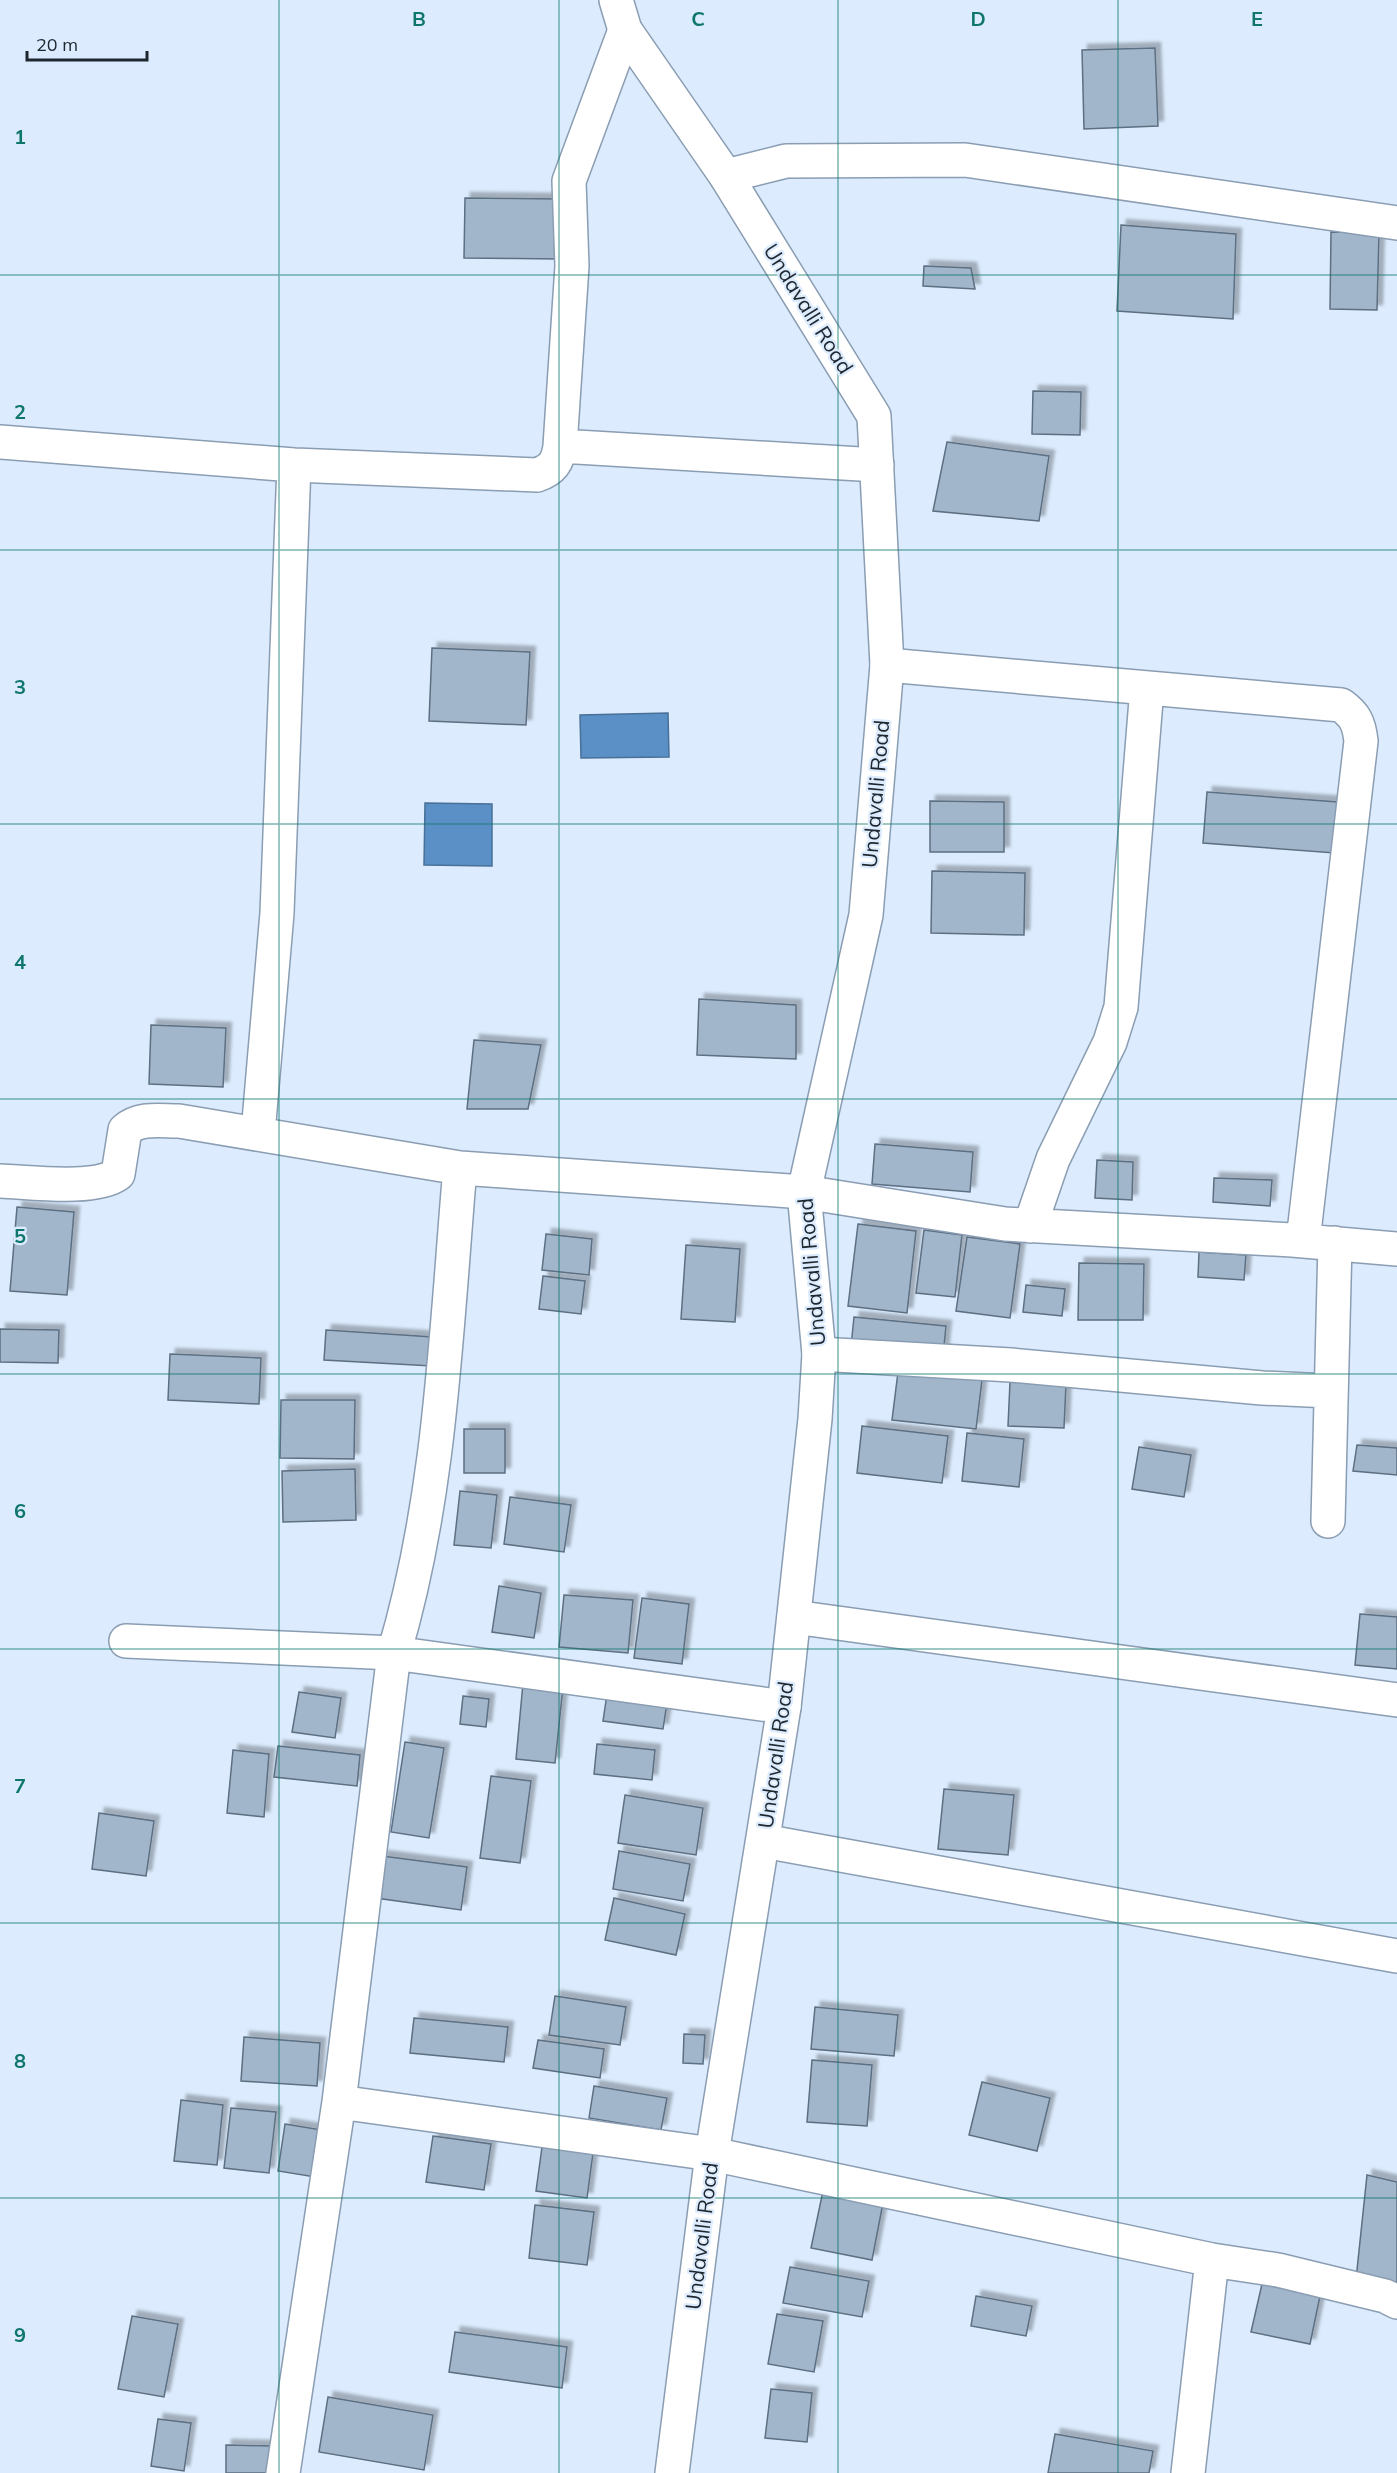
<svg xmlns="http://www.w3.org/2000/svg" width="1397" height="2473" viewBox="0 0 1397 2473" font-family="Mulish,sans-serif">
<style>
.water{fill:#5a90c6;stroke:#487098;stroke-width:1.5}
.building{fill:#a2b6cb;stroke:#5d6f82;stroke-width:1.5;filter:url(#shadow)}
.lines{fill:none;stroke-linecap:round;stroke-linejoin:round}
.street-casing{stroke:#8a9db2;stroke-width:36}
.secondary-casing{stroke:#8a9db2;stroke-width:36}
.street{stroke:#fff;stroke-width:33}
.secondary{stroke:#fff;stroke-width:33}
.grid{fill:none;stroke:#0f766e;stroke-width:1.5;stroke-opacity:0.55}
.labels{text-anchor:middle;stroke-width:4.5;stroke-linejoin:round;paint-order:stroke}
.street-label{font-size:21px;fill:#1e262e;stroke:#dcecfe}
.grid-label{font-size:20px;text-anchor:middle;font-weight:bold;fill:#0f766e;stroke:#dcecfe;stroke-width:4.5;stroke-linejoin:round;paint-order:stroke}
</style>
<defs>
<filter id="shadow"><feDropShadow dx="5.5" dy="-5.5" stdDeviation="1.5" flood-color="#0004"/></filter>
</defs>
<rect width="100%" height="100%" fill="#dcecfe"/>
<path class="water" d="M668 713 669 757 581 758 580 715Z
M425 803 492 804V866L424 865Z"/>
<path class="building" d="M1155 48 1158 126 1084 129 1082 50Z
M465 198 559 199 558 259 464 258Z
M1121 225 1236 234 1233 319 1117 311Z
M1331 232 1379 233 1377 310 1330 309Z
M924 266 971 268 975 289 923 286Z
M1033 391 1081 392 1080 435 1032 434Z
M947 442 1049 456 1039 521 933 511Z
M432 648 530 652 526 725 429 721Z
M1207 792 1338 802 1335 853 1203 843Z
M930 801 1004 802V852H930Z
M932 871 1025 873 1024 935 931 933Z
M699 999 796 1005V1059L697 1055Z
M151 1025 226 1028 223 1087 149 1084Z
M474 1040 541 1045 528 1109H467Z
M875 1144 973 1152 970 1192 872 1184Z
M1097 1160 1133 1162 1132 1200 1095 1198Z
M1214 1178 1272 1180 1270 1206 1213 1202Z
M17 1207 74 1212 67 1295 10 1291Z
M858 1224 916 1231 907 1313 848 1306Z
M924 1230 962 1235 955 1297 916 1293Z
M546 1234 592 1239 589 1275 542 1270Z
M967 1237 1020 1244 1010 1318 956 1311Z
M686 1245 740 1249 735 1322 681 1319Z
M1199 1252 1246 1255 1244 1280 1198 1277Z
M1079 1263 1144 1264 1143 1320H1078Z
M543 1276 585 1281 581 1314 539 1309Z
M1026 1285 1065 1289 1062 1316 1023 1312Z
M854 1317 946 1326 943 1356 851 1346Z
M0 1329 59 1330 58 1363 0 1362Z
M326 1330 433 1337 432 1366 324 1360Z
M170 1354 261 1358 259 1404 168 1400Z
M898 1372 982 1380 976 1429 892 1420Z
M1010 1382 1066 1384 1064 1428 1008 1426Z
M281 1400H355L354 1459 280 1458Z
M862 1426 948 1436 942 1483 857 1473Z
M464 1429H505V1473H464Z
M967 1433 1024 1439 1019 1487 962 1481Z
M1357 1445 1397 1448V1475L1353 1471Z
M1139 1447 1191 1455 1184 1497 1132 1489Z
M355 1469 356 1520 283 1522 282 1471Z
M460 1491 497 1495 491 1548 454 1545Z
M510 1497 571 1505 564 1552 504 1544Z
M499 1586 541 1593 534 1638 492 1632Z
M564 1595 633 1600 628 1653 559 1647Z
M642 1598 689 1604 682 1664 634 1658Z
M1360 1614 1397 1617V1669L1355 1665Z
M523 1683 563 1687 555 1763 516 1759Z
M299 1692 341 1698 335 1738 292 1732Z
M607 1694 667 1703 663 1729 603 1721Z
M463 1696 489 1699 486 1727 460 1724Z
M405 1742 444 1748 429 1838 391 1832Z
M597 1744 655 1750 652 1780 594 1774Z
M278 1746 360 1755 357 1786 274 1777Z
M233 1750 269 1754 264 1817 227 1813Z
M491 1776 531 1781 520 1863 480 1858Z
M944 1789 1014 1795 1008 1855 938 1849Z
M625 1795 703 1808 696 1855 618 1843Z
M99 1813 154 1821 146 1876 92 1869Z
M619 1851 690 1864 683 1901 613 1889Z
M382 1856 467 1867 461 1910 376 1898Z
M614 1898 685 1914 676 1955 605 1940Z
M555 1996 626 2007 620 2045 549 2035Z
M815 2007 898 2015 894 2056 811 2049Z
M414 2018 508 2027 504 2062 410 2053Z
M684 2034 705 2035 703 2064 683 2063Z
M244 2037 320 2043 317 2086 241 2081Z
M538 2040 604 2049 600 2078 533 2068Z
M812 2060 872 2065 867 2126 807 2122Z
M982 2082 1050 2098 1037 2151 969 2135Z
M594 2086 667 2098 661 2130 589 2118Z
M181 2100 223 2105 217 2165 174 2161Z
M231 2108 276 2112 269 2173 224 2168Z
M285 2124 328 2131 321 2178 278 2171Z
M433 2136 491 2144 484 2190 426 2182Z
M542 2147 593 2153 587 2198 536 2191Z
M1367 2175 1397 2182V2296L1355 2289Z
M823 2191 883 2203 872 2260 811 2248Z
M535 2205 594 2212 587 2265 529 2258Z
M790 2267 869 2281 862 2317 783 2303Z
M1262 2284 1320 2296 1310 2344 1251 2332Z
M976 2296 1032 2306 1026 2336 971 2326Z
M777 2314 823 2321 814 2372 768 2364Z
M132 2316 178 2324 164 2397 118 2389Z
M455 2332 567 2347 562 2388 449 2372Z
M771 2389 812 2393 807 2442 765 2438Z
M328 2397 433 2415 424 2470 319 2452Z
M158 2419 191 2423 184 2471 151 2466Z
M1055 2434 1153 2451 1149 2473H1048Z
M226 2445 271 2446 270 2473H226Z"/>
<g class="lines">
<defs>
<path id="street" d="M726 176 786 161 965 160 1397 223
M0 442 294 465 537 475C552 470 558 462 560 446L572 266 569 181 625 30
M560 446 877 465
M887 665 1341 705C1355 715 1359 723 1361 741L1303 1241
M258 1133 277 913 294 465
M0 1181C30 1182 95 1191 118 1174L125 1130C140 1117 160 1121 179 1121L460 1168 804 1192 1005 1224 1292 1240 1397 1249
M1030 1226 1053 1159 1110 1042 1121 1007 1147 688
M819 1354 1011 1365 1262 1388 1330 1391
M1328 1521 1335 1243
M794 1617 1397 1700
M126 1641 394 1653 784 1707
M763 1841 1397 1956
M339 2102 712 2154 1212 2260 1278 2270 1385 2296 1397 2302
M283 2473 339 2102 394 1653C441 1496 446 1330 460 1168
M1188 2473 1212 2260"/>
<path id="secondary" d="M616 0 625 30 726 176 874 416 887 665 866 915 804 1192 819 1354 815 1419 784 1707 712 2154 672 2473"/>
</defs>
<use href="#street" class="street-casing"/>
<use href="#secondary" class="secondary-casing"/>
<use href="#street" class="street"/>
<use href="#secondary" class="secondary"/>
</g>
<path class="grid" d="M279 0V2473M559 0V2473M838 0V2473M1118 0V2473M0 275H1397M0 550H1397M0 824H1397M0 1099H1397M0 1374H1397M0 1649H1397M0 1923H1397M0 2198H1397"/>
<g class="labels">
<g class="street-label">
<text transform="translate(808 309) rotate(58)" y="7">Undavalli Road</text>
<text transform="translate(876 794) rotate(-85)" y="7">Undavalli Road</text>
<text transform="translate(812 1272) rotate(-95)" y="7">Undavalli Road</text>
<text transform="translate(776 1755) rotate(-82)" y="7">Undavalli Road</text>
<text transform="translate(702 2236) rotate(-83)" y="7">Undavalli Road</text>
</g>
</g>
<g class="grid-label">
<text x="419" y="26">B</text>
<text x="698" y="26">C</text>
<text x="978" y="26">D</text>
<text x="1257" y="26">E</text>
<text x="20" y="144">1</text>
<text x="20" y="419">2</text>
<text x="20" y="694">3</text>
<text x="20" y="969">4</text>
<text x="20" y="1243">5</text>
<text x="20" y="1518">6</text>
<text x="20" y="1793">7</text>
<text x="20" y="2068">8</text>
<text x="20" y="2342">9</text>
</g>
<path d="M27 51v9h120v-9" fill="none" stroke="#1e262e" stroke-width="3"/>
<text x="36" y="51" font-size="18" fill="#1e262e" stroke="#dcecfe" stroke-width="4.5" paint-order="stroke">20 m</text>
</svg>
